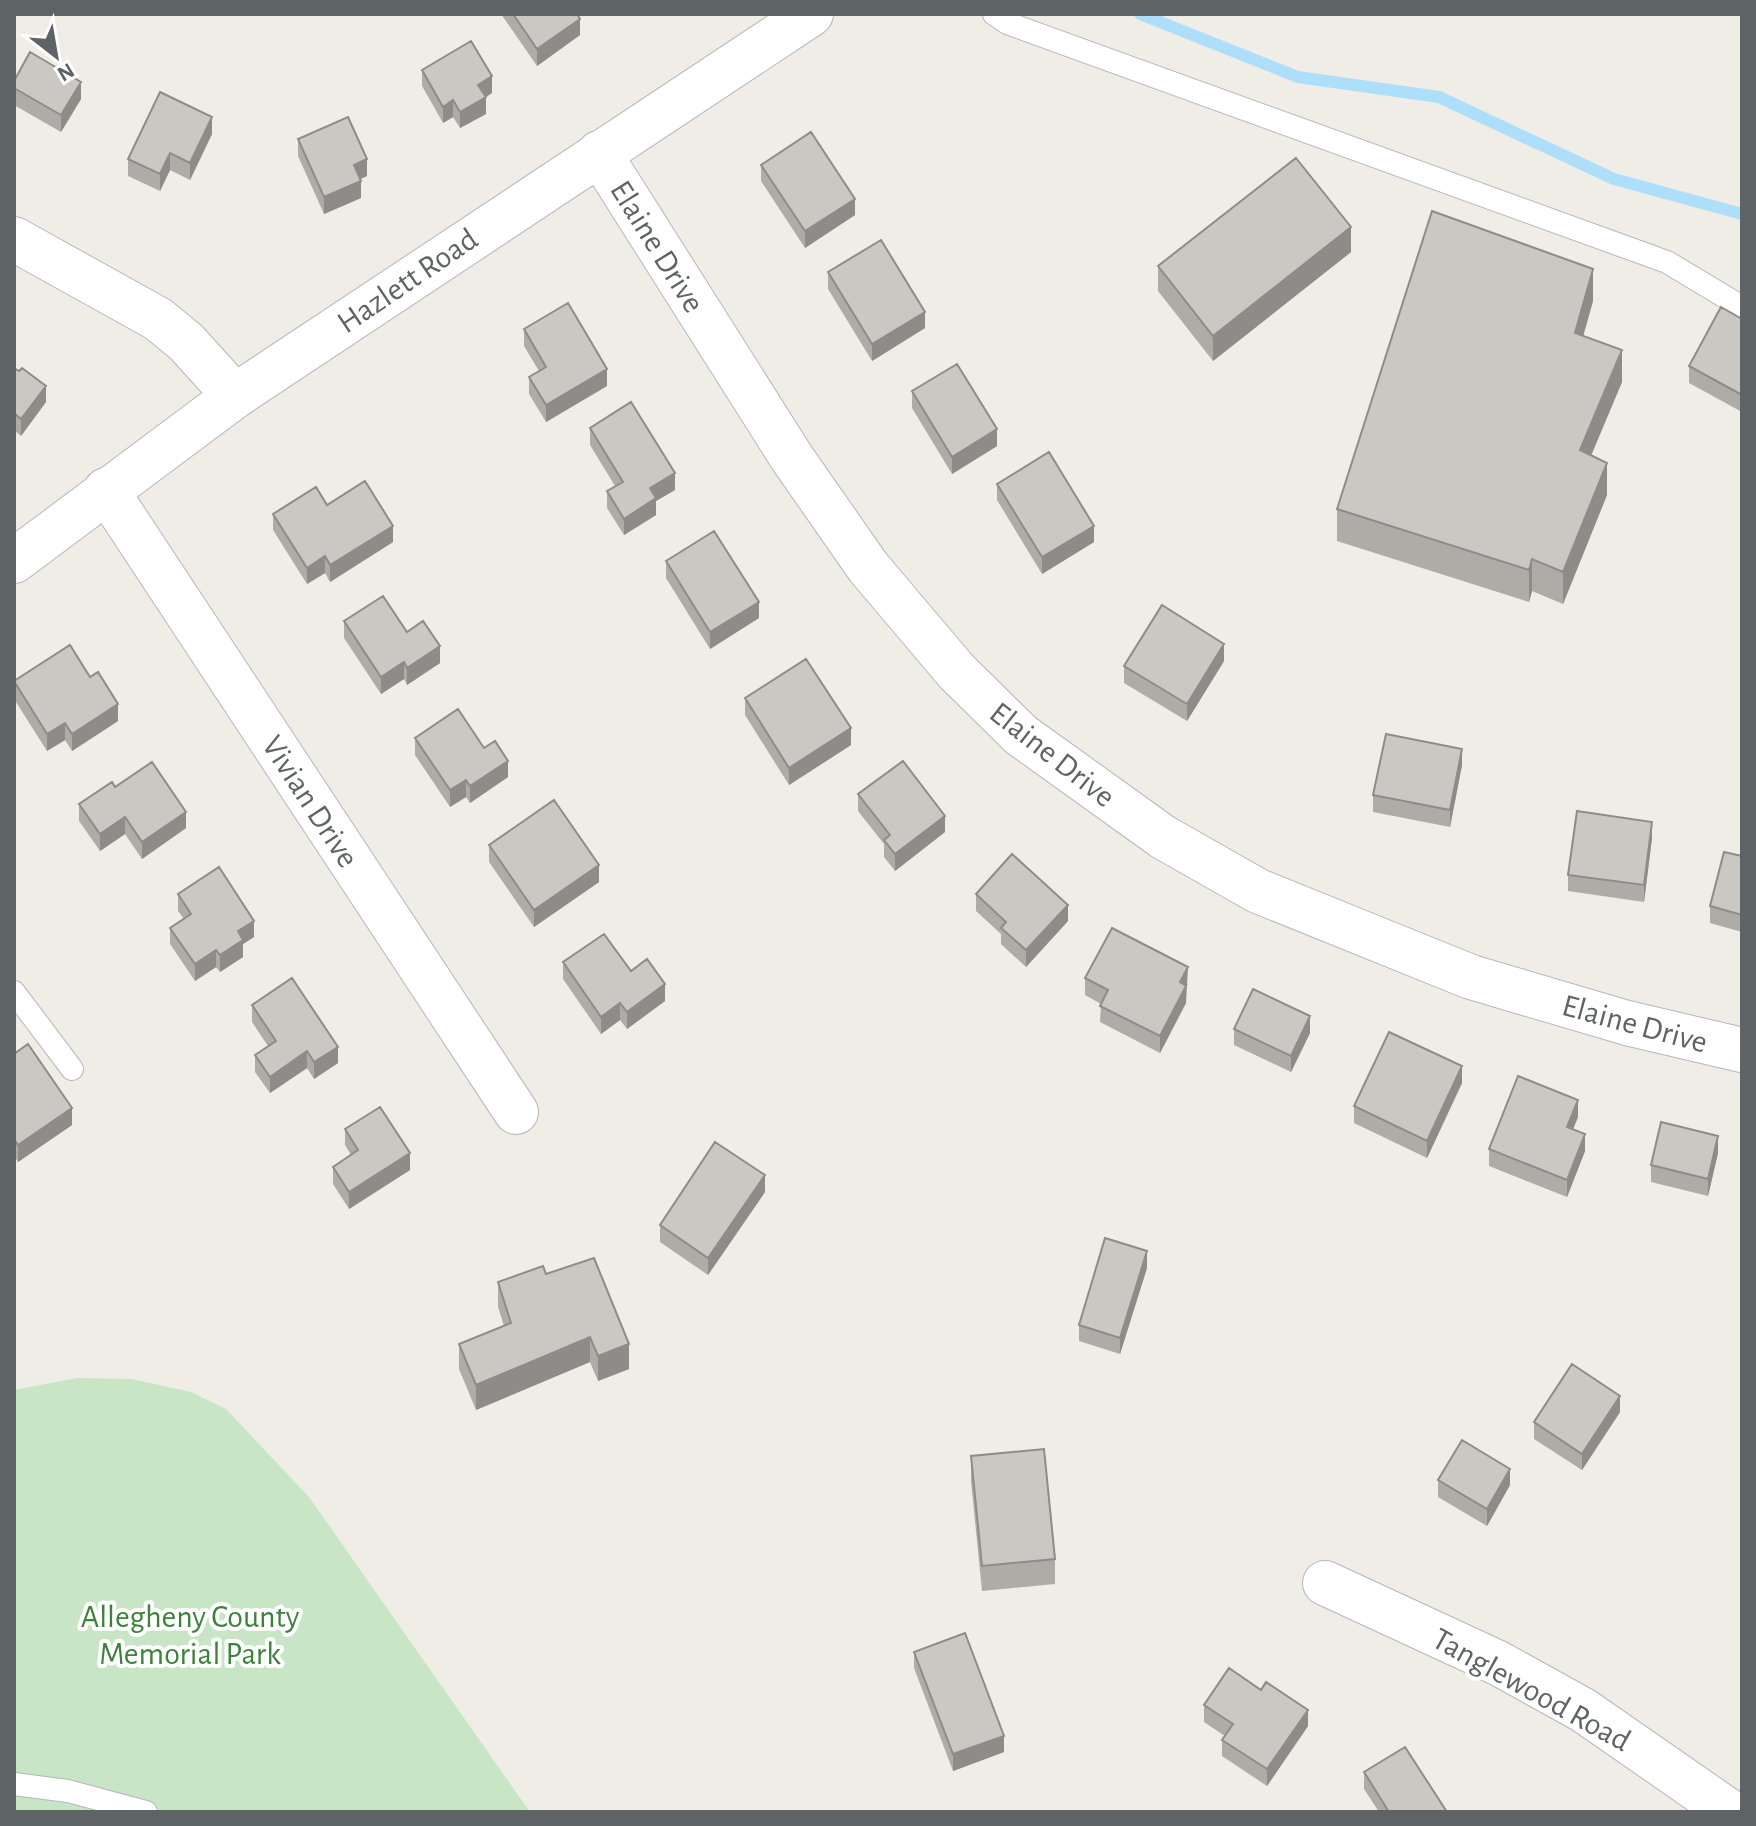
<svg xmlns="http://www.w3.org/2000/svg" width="1756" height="1826" viewBox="0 0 1756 1826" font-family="'Alegreya Sans',sans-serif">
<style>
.green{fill:#c8e5c6}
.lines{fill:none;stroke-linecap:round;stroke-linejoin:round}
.stream{stroke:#addefa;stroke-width:12}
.lane-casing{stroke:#b4b7bb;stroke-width:24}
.street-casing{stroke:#b4b7bb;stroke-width:46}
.secondary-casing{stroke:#b3b7bb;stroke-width:46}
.lane{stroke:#fff;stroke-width:22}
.street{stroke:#fff;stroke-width:44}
.secondary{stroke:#fff;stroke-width:44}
.wall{fill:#afaca8}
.shaded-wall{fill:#8e8c88}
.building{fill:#cbc8c3;stroke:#8e8c88;stroke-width:2}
.labels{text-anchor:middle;stroke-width:8;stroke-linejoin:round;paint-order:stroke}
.street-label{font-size:32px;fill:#5e6366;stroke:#fff}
.park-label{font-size:32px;fill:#3c823a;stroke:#fff}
</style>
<rect width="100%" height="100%" fill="#f0ede7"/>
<path class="green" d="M77 1378 132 1379 191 1392 226 1409 309 1497 530 1812H14V1390Z"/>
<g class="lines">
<path class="stream" d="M1140 14 1298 77 1439 97 1614 179 1742 214"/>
<defs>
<path id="lane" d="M994 14 1007 23 1667 262 1742 307
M14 992 72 1069
M14 1784 68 1791 146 1812"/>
<path id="street" d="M599 153 792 458 868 567 956 671 1021 735 1163 837 1258 891 1471 977 1627 1023 1742 1050
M14 239 158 319 186 342 235 396
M106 490 516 1112
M1325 1583 1498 1663 1583 1710 1730 1812"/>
<path id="secondary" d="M14 561 235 396 811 14"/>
</defs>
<use href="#lane" class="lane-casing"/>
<use href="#street" class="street-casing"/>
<use href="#secondary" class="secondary-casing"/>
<use href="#lane" class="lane"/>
<use href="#street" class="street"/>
<use href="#secondary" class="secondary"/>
</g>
<path class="wall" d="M501 14H577L580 35 537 66Z
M422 70 492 93 486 97V114L460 128 453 117 443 123 422 86Z
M14 81 81 99 61 132 14 105Z
M212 134 190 180 170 170 160 191 128 176V159Z
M298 139 367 176 360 179 361 198 324 214 298 156Z
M761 165 855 215 805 248 761 181Z
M1351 252 1213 361 1158 291V266Z
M828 272 925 328 872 361 828 289Z
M1593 301 1583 336 1622 382 1591 455 1607 495 1563 604 1532 591 1529 602 1337 541V509Z
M1742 319V412L1689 383V366Z
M524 329 607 386 546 422 529 394V377L539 371 524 346Z
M14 368 19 371 46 402 21 436 14 430Z
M912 391 997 446 952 474 912 408Z
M590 428 675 490 656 501V515L624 535 607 508V491L615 486 590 445Z
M997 484 1094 542 1042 574 997 500Z
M327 505 393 542 330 582 325 573 307 584 273 530V514Z
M666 561 759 618 710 649 666 578Z
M344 621 407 632 440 663 407 685 404 679 381 694 344 638Z
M1224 661 1187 721 1124 683V666Z
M90 677 118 721 72 751 65 740 47 751 14 699V681Z
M745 698 851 745 789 785 745 715Z
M415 738 484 748 508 777 470 803 466 797 450 807 415 755Z
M1462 765 1450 827 1373 812V795Z
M115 787 186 828 142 859 125 834 100 851 79 821V804Z
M858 794 945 832 895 871 884 857V844L858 811Z
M1652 838 1644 902 1568 891V875Z
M489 845 599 882 534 927 489 862Z
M1742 856V932L1710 923V906Z
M178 894 254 937 243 944V957L220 972 216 967 195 981 170 944V928L184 919 178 911Z
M976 894 1068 921 1026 967 1001 944V934L976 911Z
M563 962 631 971 665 1001 627 1029 620 1020 601 1034 563 979Z
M1085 978 1188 984 1186 987V1003L1160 1053 1100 1022 1101 1004 1085 995Z
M252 1005 338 1063 314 1079 307 1068 270 1093 255 1072V1055L268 1046 252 1022Z
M1234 1029 1310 1033 1291 1072 1234 1045Z
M14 1054 72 1125 18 1162 14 1156Z
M1462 1083 1427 1158 1354 1123V1106Z
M1578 1117 1573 1129 1585 1151 1567 1197 1489 1166V1149Z
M345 1129 410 1170 349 1209 333 1184V1167L351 1155 345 1145Z
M1718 1153 1708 1196 1651 1182V1165Z
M765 1192 708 1275 660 1242V1225Z
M1147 1268 1120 1354 1079 1341V1325Z
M546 1274 629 1369 598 1381 590 1362 476 1410 459 1369V1344L504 1326 498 1307V1282Z
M1620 1412 1582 1470 1534 1439V1422Z
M971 1456 1055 1559V1584L982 1591 971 1481Z
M1438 1480 1510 1485 1487 1526 1438 1497Z
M914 1652 1004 1752 953 1771 914 1668Z
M1204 1705 1308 1726 1267 1786 1222 1756V1740L1225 1736 1204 1722Z
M1364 1772 1447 1812H1379L1364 1789Z"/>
<path class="shaded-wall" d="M580 19V35L537 66V49Z
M492 76V93L484 98 486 97V114L460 128V112L478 85Z
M81 82V99L61 132V115Z
M453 100V117L443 123V107Z
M212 117V134L190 180V163Z
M170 153V170L160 191V174Z
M367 159V176L354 182V165Z
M361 181V198L324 214V197Z
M855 199V215L805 248V231Z
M1351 227V252L1213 361V336Z
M1593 269V301L1575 365V333Z
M925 312V328L872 361V344Z
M1622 350V382L1580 482V450Z
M607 369V386L546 422V405Z
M46 386V402L21 436V419Z
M997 429V446L952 474V457Z
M1607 463V495L1563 604V572Z
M675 473V490L656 501V515L624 535V519L650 488Z
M393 526V542L330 582V565Z
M1094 526V542L1042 574V557Z
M325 556V573L307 584V568Z
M1532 559V591L1529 602V570Z
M759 602V618L710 649V632Z
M1224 644V661L1187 721V704Z
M440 646V663L407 685V668Z
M404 662V679L381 694V677Z
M118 704V721L72 751V734Z
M65 723V740L47 751V734Z
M851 728V745L789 785V768Z
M1462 749V765L1450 827V810Z
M508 761V777L470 803V786Z
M466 780V797L450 807V790Z
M186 812V828L142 859V842Z
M945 816V832L895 871V854Z
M125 817V834L100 851V834Z
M1652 822V838L1644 902V885Z
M599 865V882L534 927V910Z
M1068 905V921L1026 967V950Z
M254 921V937L243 944V957L220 972V955L238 931Z
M216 950V967L195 981V964Z
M1188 967 1186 1003 1160 1053V1036L1180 982Z
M665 984V1001L627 1029V1012Z
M620 1003V1020L601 1034V1017Z
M1310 1016V1033L1291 1072V1056Z
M338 1047V1063L314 1079V1062Z
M307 1051V1068L270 1093V1077Z
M1462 1066V1083L1427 1158V1141Z
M1578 1100V1117L1567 1144V1127Z
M72 1108V1125L18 1162V1145Z
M1585 1134V1151L1567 1197V1180Z
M1718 1136V1153L1708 1196V1179Z
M410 1153V1170L349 1209V1192Z
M765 1175V1192L708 1275V1258Z
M1147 1251V1268L1120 1354V1338Z
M590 1337V1362L476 1410V1385Z
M629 1344V1369L598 1381V1356Z
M1620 1396V1412L1582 1470V1454Z
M1510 1469V1485L1487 1526V1509Z
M1308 1710V1726L1267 1786V1769Z
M1004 1736V1752L953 1771V1754Z"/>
<path class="building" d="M513 14H577L580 19 537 49Z
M471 41 492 76 478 85 486 97 460 112 453 100 443 107 422 70Z
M30 52 81 82 61 115 14 88V81Z
M160 92 212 117 190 163 170 153 160 174 128 159Z
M348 117 367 159 354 165 361 181 324 197 298 139Z
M811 132 855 199 805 231 761 165Z
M1296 158 1351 227 1213 336 1158 266Z
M1432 211 1593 269 1575 333 1622 350 1580 450 1607 463 1563 572 1532 559 1529 570 1337 509Z
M881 240 925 312 872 344 828 272Z
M568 303 607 369 546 405 529 377 546 367 524 329Z
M1721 307 1742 319V395L1689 366Z
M957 364 997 429 952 457 912 391Z
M14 368 19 371 22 368 46 386 21 419 14 413Z
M631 402 675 473 650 488 656 498 624 519 607 491 623 482 590 428Z
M1049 452 1094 526 1042 557 997 484Z
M365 481 393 526 330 565 325 556 307 568 273 514 316 487 327 505Z
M714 531 759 602 710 632 666 561Z
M383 596 407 632 423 621 440 646 407 668 404 662 381 677 344 621Z
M1162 605 1224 644 1187 704 1124 666Z
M70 645 90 677 98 672 118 704 72 734 65 723 47 734 14 681Z
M806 659 851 728 789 768 745 698Z
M458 709 484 748 495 741 508 761 470 786 466 780 450 790 415 738Z
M1386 734 1462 749 1450 810 1373 795Z
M903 761 945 816 895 854 884 840 890 835 858 794Z
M152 762 186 812 142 842 125 817 100 834 79 804 112 782 115 787Z
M554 800 599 865 534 910 489 845Z
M1577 811 1652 822 1644 885 1568 875Z
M1724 852 1742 856V915L1710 906Z
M1012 854 1068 905 1026 950 1001 928 1006 922 976 894Z
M219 867 254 921 238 931 243 940 220 955 216 950 195 964 170 928 191 914 178 894Z
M1112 928 1188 967 1180 982 1186 986 1160 1036 1100 1006 1108 990 1085 978Z
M604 934 631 971 647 959 665 984 627 1012 620 1003 601 1017 563 962Z
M292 978 338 1047 314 1062 307 1051 270 1077 255 1055 276 1041 252 1005Z
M1253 989 1310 1016 1291 1056 1234 1029Z
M1389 1032 1462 1066 1427 1141 1354 1106Z
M28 1044 72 1108 18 1145 14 1139V1054Z
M1518 1076 1578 1100 1567 1127 1585 1134 1567 1180 1489 1149Z
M380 1107 410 1153 349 1192 333 1167 358 1150 345 1129Z
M1661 1122 1718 1136 1708 1179 1651 1165Z
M715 1142 765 1175 708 1258 660 1225Z
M1105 1238 1147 1251 1120 1338 1079 1325Z
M594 1258 629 1344 598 1356 590 1337 476 1385 459 1344 511 1323 498 1282 543 1266 546 1274Z
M1572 1364 1620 1396 1582 1454 1534 1422Z
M1462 1440 1510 1469 1487 1509 1438 1480Z
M1044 1449 1055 1559 982 1566 971 1456Z
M965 1633 1004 1736 953 1754 914 1652Z
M1229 1668 1261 1690 1266 1682 1308 1710 1267 1769 1222 1740 1233 1724 1204 1705Z
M1405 1747 1447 1812H1389L1364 1772Z"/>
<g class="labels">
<g class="street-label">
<text transform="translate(658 246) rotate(58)" y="11">Elaine Drive</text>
<text transform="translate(407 280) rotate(-34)" y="11">Hazlett Road</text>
<text transform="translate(1053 754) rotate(38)" y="11">Elaine Drive</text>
<text transform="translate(311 801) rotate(57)" y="11">Vivian Drive</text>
<text transform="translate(1635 1023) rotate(15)" y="11">Elaine Drive</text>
<text transform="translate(1532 1689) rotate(29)" y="11">Tanglewood Road</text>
</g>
<g class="park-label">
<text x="190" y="1627">Allegheny County<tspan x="190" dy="37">Memorial Park</tspan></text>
</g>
</g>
<rect width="1756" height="1826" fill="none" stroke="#5e6366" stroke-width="32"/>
<g transform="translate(56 56) rotate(149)" stroke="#ffffff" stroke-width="6" paint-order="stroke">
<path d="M0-6L14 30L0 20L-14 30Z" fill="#5e6366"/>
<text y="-12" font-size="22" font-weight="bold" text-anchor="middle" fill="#5e6366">N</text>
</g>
</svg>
